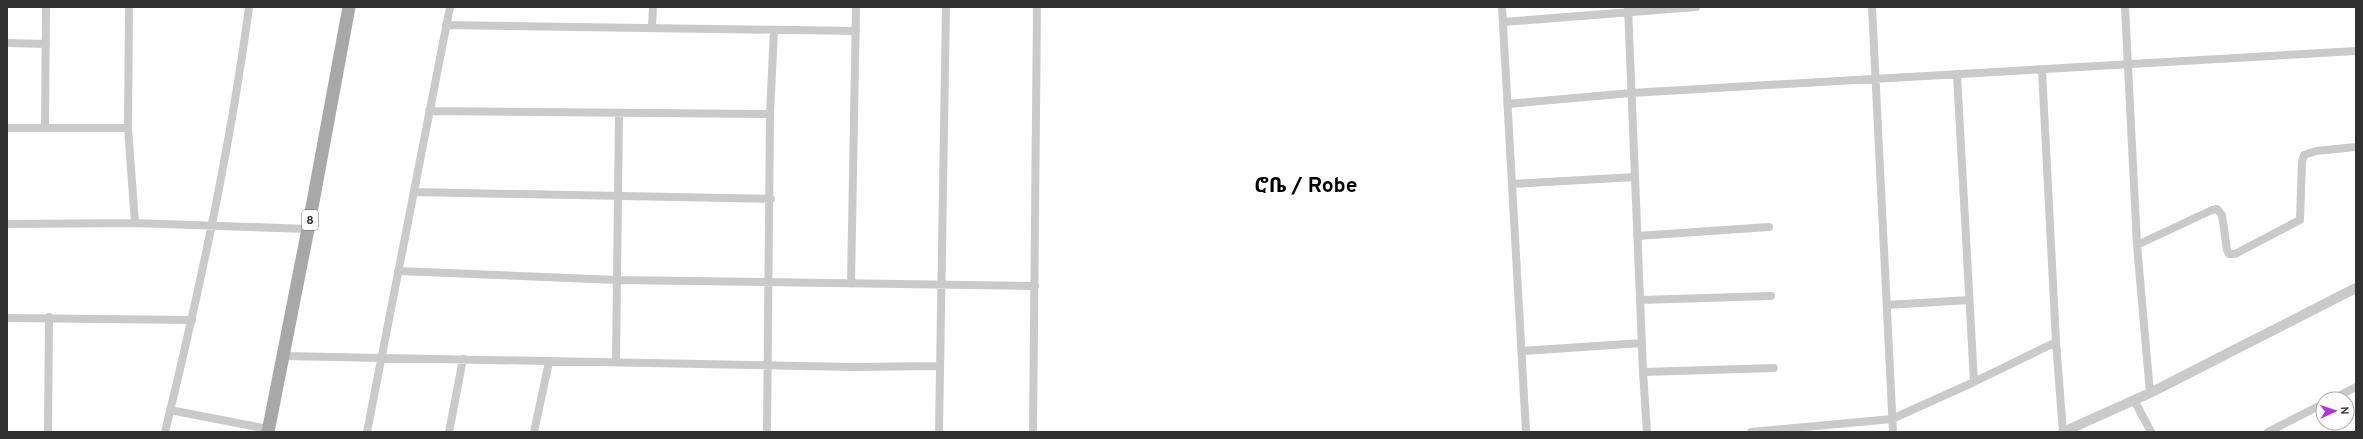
<svg xmlns="http://www.w3.org/2000/svg" width="2363" height="439" viewBox="0 0 2363 439" font-family="Overpass,'Noto Sans Ethiopic',sans-serif">
<style>
.lines{fill:none;stroke-linecap:round;stroke-linejoin:round}
.minor{stroke:#cacaca;stroke-width:8}
.tertiary{stroke:#cacaca;stroke-width:10}
.primary{stroke:#a8a8a8;stroke-width:13}
.labels{text-anchor:middle;stroke-width:4;stroke-linejoin:round;paint-order:stroke}
.shield{fill:#fff;stroke:#6e6e6e;stroke-width:1}
.shield-label{font-size:12px;font-weight:bold;fill:#303030}
.town-label{font-size:21px;font-weight:bold;fill:#000;stroke:#fff}
</style>
<rect width="100%" height="100%" fill="#fff"/>
<g class="lines">
<path class="minor" d="M129 7 128 128 135 223
M1502 7 1526 432
M1628 7 1643 372 1647 432
M1872 7 1893 432
M2125 7 2137 245 2150 393
M1503 22 1696 7
M446 25 856 31
M652 27 653 7
M7 43 46 44
M2042 70 2056 342 2063 432
M1957 75 1974 382
M1508 104 1631 93 2356 51
M429 111 770 114
M7 128H128
M45 128 46 7
M1512 184 1635 177
M414 192 771 199
M7 224 135 223 308 229
M1637 236 1769 227
M2137 245 2212 210 2217 209 2222 215 2227 250 2229 254H2235L2300 220 2302 162 2304 155 2316 151 2356 147
M398 271 617 280 1035 286
M851 284 856 7
M1640 300 1771 296
M1887 305 1969 300
M7 318 192 320
M1522 351 1642 343
M283 356 853 367 940 366
M616 361 619 113
M1643 372 1774 368
M2333 399 2356 387
M2134 400 2151 432
M170 410 268 429
M48 432 49 317
M165 432C199 292 230 150 249 7
M367 432 450 7
M449 432 463 359
M534 432 549 362
M767 432 770 114 774 30
M939 432 946 7
M1033 432 1037 7
M1751 432 1892 419 1974 382 2056 342
M2268 432 2323 404"/>
<path class="tertiary" d="M2063 432 2150 393 2356 288"/>
<path class="primary" d="M268 432 308 229 349 7"/>
</g>
<g class="labels">
<rect class="shield" x="302" y="210" width="16" height="20" rx="3"/>
<g class="shield-label">
<text x="310" y="224">8</text>
</g>
<g class="town-label">
<text x="1306" y="192">ሮቤ / Robe</text>
</g>
</g>
<rect width="2363" height="439" fill="none" stroke="#303030" stroke-width="16"/>
<g transform="translate(2335 411) rotate(87)"><circle r="19" fill="#ffffff" stroke="#acacac"/>
<path d="M0-3L7 15L0 10L-7 15Z" fill="#b132e6"/>
<text y="-6" font-size="11" font-weight="bold" text-anchor="middle" fill="#303030">N</text>
</g>
</svg>
